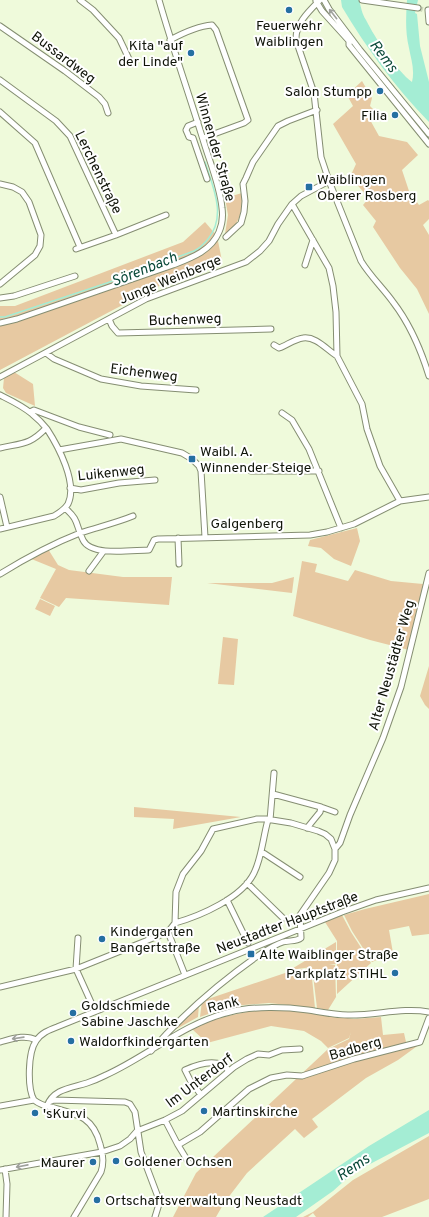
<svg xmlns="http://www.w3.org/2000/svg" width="429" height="1217" viewBox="0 0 429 1217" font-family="Overpass,sans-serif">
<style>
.green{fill:#e7c9a2}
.water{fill:#a4edd4}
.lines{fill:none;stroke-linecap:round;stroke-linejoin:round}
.stream{stroke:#a4edd4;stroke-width:1.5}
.minor-tunnel{stroke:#cdd7bb;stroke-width:5;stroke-dasharray:5 2.5;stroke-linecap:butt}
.minor-casing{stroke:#858e72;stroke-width:7}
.minor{stroke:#fff;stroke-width:5}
.oneway{stroke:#9fa19c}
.poi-dot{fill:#256fa2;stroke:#fff;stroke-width:1.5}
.labels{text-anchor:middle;stroke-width:4;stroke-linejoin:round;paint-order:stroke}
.poi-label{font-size:14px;fill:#0f1308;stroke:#fff;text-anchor:start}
.street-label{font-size:14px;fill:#0f1308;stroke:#fff}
.water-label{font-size:15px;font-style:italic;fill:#0b4a3a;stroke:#fff}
</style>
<rect width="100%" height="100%" fill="#effadb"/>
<path class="green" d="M362 81 372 98 370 106 375 111 369 118 379 136 407 142 418 155 402 170 409 191 419 205 428 200 429 201V219L423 225 429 235V314L417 289 400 268 373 227 376 221 363 205 369 198 350 177 356 164 333 124 353 106 347 95Z
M242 193C242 212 241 223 225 234L228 215 225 198Z
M205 222 217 236 222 261 167 282 113 310 0 370V306H15L183 242Z
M14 372 33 384 35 406 6 393 3 388 4 378Z
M357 528 360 541 351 566 334 559 321 548 308 546 310 540Z
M48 549 58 565 69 570 123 577H172L169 605 66 598 59 607 40 598 56 569 29 558Z
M302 561 317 564 315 572 348 581 355 570 391 581 423 584 409 650 370 640 293 616Z
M294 577 292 593 207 583H272Z
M40 599 55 606 50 616 35 609Z
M223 637 238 639 234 685 218 684Z
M429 666V709L425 705 420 696Z
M134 807 241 817 173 829 174 819 134 817Z
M429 894V934L412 936 409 926 389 930 393 953 372 962 352 931 344 915 365 909Z
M342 915 351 932 371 963 337 994V941L325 922Z
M336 942V964L329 965H335L336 997 328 1010 317 1008 312 967 290 970Z
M311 968 315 1008 269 1003 231 1006 200 1017 202 1001 288 972Z
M199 1004 198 1017 171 1032Z
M278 1009 309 1012 354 1019 352 1028 354 1019 381 1017 383 1035 404 1033 406 1042 419 1041 420 1044 398 1060 366 1078 312 1119 318 1127 304 1138 295 1129 247 1173 224 1203 216 1217H173L196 1173 328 1049 349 1039 351 1032 349 1038 328 1048 321 1041 304 1031 271 1026 207 1043 192 1029C219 1016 248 1010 278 1009Z
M429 1136V1199L382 1217H316L313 1213 308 1217H303L313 1212 353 1180Z"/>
<path class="water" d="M341 0H359C361 7 362 14 366 20 375 38 396 70 412 82 415 70 411 59 409 48 405 31 406 16 407 0H418L415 13 417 14 420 46 429 82V122C395 87 367 49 342 7Z
M429 1110V1133L353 1173 333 1191 296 1217H263L369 1146Z"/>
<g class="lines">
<path class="stream" d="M0 317H5L107 283 194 251C200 248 204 244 208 239 227 216 213 187 205 162"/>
<path class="minor-tunnel" d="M418 8 424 10"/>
<defs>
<path id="minor" d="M80 0 93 10 119 38 129 59
M320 0C309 11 295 24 296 40L314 93 321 157 329 181 361 261C370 276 383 288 393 302 410 324 421 350 429 376
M324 0 329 9 360 50 429 134
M362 0 418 8
M316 1 322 11 350 42
M428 10 429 22
M0 26 65 71 99 97 105 104 108 113
M170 40C183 33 198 26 212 25L216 30 248 120 244 123 203 138
M349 40V45L429 144
M0 80 56 121 70 136 116 235
M0 112 35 143 80 247
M198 122 188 126 186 130 189 137 193 138 207 179
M0 184 13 187 22 192 29 202 41 235 40 246 35 255 0 284
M292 204 329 268 333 286 336 312 337 356 362 404 367 429 380 466 400 501
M226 237 241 223 244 212 245 201 243 184 246 178 253 162 278 126 288 121 317 110
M76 249 116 235 166 215
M305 265 313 240
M0 298 14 296 75 276
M109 319 112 326 118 333 271 329
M0 323 17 319 173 265C191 258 211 251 219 232 222 225 223 215 222 208 220 187 211 165 205 146 190 97 173 49 159 0
M274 345 279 348C287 345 295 339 303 338 316 336 327 350 337 356
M46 353 54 359 101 379 141 386 196 390
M0 377 146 299 246 262 260 251 269 241 278 224 292 204 301 196 329 181
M0 395C10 400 23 406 32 414 37 418 43 424 47 429 58 446 78 483 68 504 65 509 59 513 54 516L0 529
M30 412 34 410 79 427 110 435
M282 413 292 420 309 449 341 528
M0 448C22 443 30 445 46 428
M59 450 121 439 182 453 192 459 199 466 201 471 205 537
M251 471H319
M70 488 81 490 119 483 155 480
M0 497 7 527
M65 508C80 521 75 524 83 540 91 557 133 550 149 550L154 540 158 539 310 535 327 532 354 524 400 501 429 497
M178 538 179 564
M89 571 103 552
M0 574C26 558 52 544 80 533 98 527 116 523 133 516
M273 794 321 807 320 812 307 828
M321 807 335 812
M270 820 274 773
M335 849 340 843 350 815 383 738 401 687 429 573
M261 852 265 854 300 877
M247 883 283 918
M227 900 248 943
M175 923C200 916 242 898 254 873 262 857 263 837 268 820
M168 932 185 975
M78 938 76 969 95 1011
M0 987 76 969 168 932 175 923 176 892 183 874 201 851 213 829 257 819H266L291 823 318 831 325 834 331 839 335 849V860L329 873 300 915 301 938C296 942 289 940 283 942 274 945 267 950 259 955 219 983 183 1014 151 1051
M0 1042C12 1039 25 1034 36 1040
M201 1095 190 1080 185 1070C198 1064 219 1057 229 1071
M49 1102 54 1100 125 1102 130 1104 135 1112 141 1152 158 1197 159 1204 155 1217
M0 1106 34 1100
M47 1106C53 1089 71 1088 87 1083 93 1081 100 1078 106 1075 148 1056 184 1023 230 1012 253 1006 285 1007 308 1010 321 1012 335 1015 348 1015 375 1016 402 1007 429 1012
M165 1120 178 1145 189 1163
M178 1145 200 1132 249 1089 271 1078 287 1075 302 1076 354 1059 420 1042 429 1018
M5 1169 7 1184 6 1217
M0 1170 102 1152 120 1146 130 1139 137 1131 165 1120 182 1111 234 1067 247 1059 258 1054 269 1055 282 1050 300 1049
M74 1217 101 1172C104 1163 103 1153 100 1144 93 1116 76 1114 51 1107 45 1106 39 1104 34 1100 27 1088 28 1052 36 1041 41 1033 49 1030 57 1027L342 912 376 900 429 888"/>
</defs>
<use href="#minor" class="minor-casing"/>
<use href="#minor" class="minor"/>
</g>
<defs><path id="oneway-shaft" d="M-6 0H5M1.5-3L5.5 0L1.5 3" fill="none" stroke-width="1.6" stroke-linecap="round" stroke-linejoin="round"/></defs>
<g class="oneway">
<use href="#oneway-shaft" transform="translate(333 14) rotate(-128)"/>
<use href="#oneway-shaft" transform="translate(18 1038) rotate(172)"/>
<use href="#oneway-shaft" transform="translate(22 1166) rotate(169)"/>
</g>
<g class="poi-dot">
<circle cx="289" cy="10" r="4"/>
<circle cx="191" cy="53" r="4"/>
<circle cx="380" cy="91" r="4"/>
<circle cx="395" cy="115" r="4"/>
<rect x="305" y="183" width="8" height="8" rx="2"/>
<rect x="188" y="455" width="8" height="8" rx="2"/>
<circle cx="102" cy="939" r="4"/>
<rect x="247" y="950" width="8" height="8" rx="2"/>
<circle cx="395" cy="973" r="4"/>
<circle cx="73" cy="1013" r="4"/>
<circle cx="71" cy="1041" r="4"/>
<circle cx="204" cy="1111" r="4"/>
<circle cx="35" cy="1113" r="4"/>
<circle cx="116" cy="1161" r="4"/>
<circle cx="93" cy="1162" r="4"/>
<circle cx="97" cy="1200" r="4"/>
</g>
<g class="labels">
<g class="poi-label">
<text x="289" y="30" text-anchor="middle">Feuerwehr<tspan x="289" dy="16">Waiblingen</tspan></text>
<text x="183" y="50" text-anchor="end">Kita "auf<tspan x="183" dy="16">der Linde"</tspan></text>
<text x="372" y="96" text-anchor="end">Salon Stumpp</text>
<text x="387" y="120" text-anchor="end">Filia</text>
<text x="317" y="184">Waiblingen<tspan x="317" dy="16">Oberer Rosberg</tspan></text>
<text x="200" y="456">Waibl. A.<tspan x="200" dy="16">Winnender Steige</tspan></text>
<text x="110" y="936">Kindergarten<tspan x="110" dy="16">Bangertstraße</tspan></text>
<text x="259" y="959">Alte Waiblinger Straße</text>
<text x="387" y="978" text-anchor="end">Parkplatz STIHL</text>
<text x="81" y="1010">Goldschmiede<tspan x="81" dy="16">Sabine Jaschke</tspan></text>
<text x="79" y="1046">Waldorfkindergarten</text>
<text x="212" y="1116">Martinskirche</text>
<text x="43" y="1118">'sKurvi</text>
<text x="124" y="1166">Goldener Ochsen</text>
<text x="85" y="1167" text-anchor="end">Maurer</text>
<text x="105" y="1205">Ortschaftsverwaltung Neustadt</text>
</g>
<g class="street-label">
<text transform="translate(64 57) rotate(37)" y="5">Bussardweg</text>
<text transform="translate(216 147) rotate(74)" y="5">Winnender Straße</text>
<text transform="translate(99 172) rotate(64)" y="5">Lerchenstraße</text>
<text transform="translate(170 279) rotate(-22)" y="5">Junge Weinberge</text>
<text transform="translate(185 319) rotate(-2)" y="5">Buchenweg</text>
<text transform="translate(144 372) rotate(7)" y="5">Eichenweg</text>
<text transform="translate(111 472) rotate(-6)" y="5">Luikenweg</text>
<text x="247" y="528">Galgenberg</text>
<text transform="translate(391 665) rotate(-74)" y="5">Alter Neustädter Weg</text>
<text transform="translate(287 922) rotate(-21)" y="5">Neustadter Hauptstraße</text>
<text transform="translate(223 1004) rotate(-14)" y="5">Rank</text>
<text transform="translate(355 1048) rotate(-16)" y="5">Badberg</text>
<text transform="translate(199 1080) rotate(-37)" y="5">Im Unterdorf</text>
</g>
<g class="water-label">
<text transform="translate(384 56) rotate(53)" y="5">Rems</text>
<text transform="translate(144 269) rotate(-22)" y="5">Sörenbach</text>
<text transform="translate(353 1167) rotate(-34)" y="5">Rems</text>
</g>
</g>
</svg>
